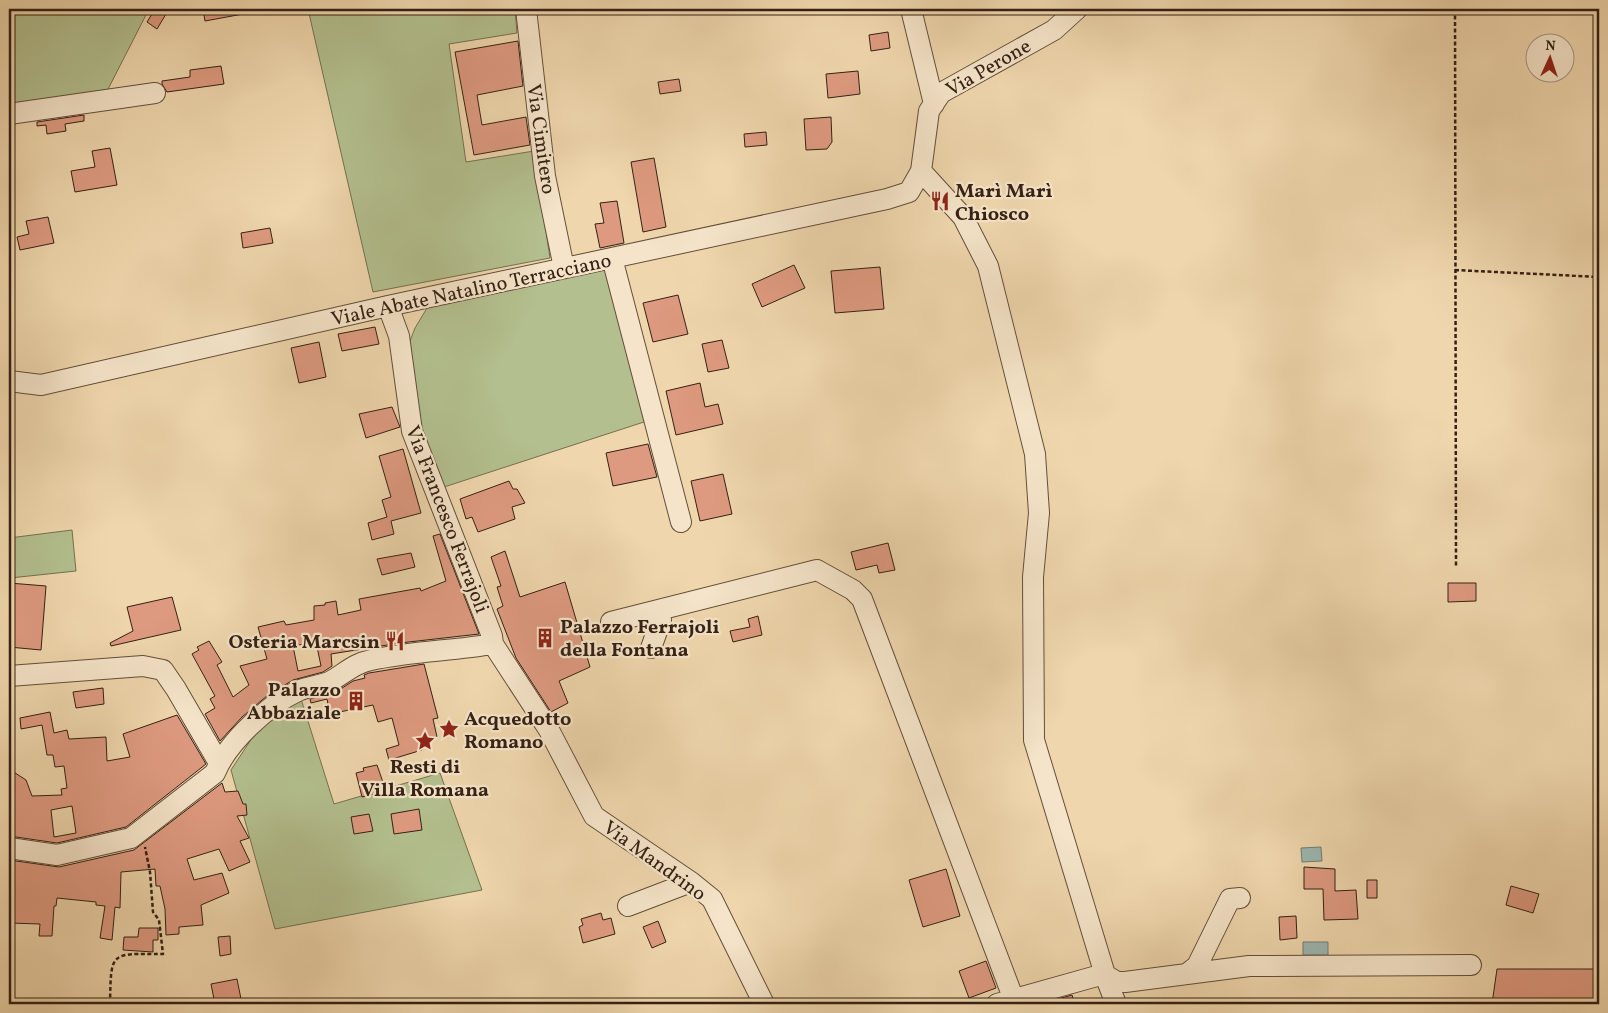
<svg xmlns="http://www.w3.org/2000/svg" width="1608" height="1013" viewBox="0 0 1608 1013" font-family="Vollkorn,serif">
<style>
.green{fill:#b3bf8e;stroke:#747051}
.water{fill:#9cb7b2;stroke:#727b73}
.building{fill:#de9a80;stroke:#342014;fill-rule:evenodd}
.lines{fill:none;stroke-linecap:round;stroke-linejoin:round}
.minor-casing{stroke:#634e3a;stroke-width:22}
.path{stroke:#342014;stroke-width:2.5;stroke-dasharray:4 2.5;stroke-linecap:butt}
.minor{stroke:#f5e4c9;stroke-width:20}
.labels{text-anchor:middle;stroke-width:4.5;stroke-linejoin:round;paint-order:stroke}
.street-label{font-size:20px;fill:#342014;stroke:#f5e4c9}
.poi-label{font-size:20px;font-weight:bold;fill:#342014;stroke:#f5e4c9;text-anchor:start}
</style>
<rect width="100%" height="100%" fill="#efd6ac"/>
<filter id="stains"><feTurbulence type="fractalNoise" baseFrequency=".004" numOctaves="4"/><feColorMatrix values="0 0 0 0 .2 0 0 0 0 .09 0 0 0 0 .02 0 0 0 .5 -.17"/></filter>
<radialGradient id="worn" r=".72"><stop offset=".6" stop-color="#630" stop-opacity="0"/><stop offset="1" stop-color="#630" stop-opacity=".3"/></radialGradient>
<path class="green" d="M9 9H149L105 95 9 112Z
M308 9H515L517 33 449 44 466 162 534 151 550 258 373 292Z
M607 266 647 421 441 488 416 431 408 346 415 328 430 303Z
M72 530 76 571 10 578 9 538Z
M301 699 334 804 440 773 482 890 275 929 231 770 256 732Z"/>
<path class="water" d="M1321 847 1322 861 1302 862 1301 848Z
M1303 942H1328V955H1303Z"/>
<path class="building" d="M155 9H169L157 29 147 22Z
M203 9H243V14L205 21Z
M888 32 890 48 871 51 869 35Z
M518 41 523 86 477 95 482 125 526 117 530 145 474 155 455 52Z
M221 66 224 84 167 92 162 84V81L190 77V70Z
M858 71 860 94 828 98 826 74Z
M679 79 681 91 660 94 658 82Z
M84 115V121L65 124 66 131 47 134 46 125 37 126V122Z
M831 117 832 142 827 149 806 150 804 119Z
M766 132 767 145 745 147 744 134Z
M110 148 117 185 75 192 71 171 95 167 92 151Z
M654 158 666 227 643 232 631 162Z
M617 201 624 243 600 248 595 224 604 223 600 203Z
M48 217 54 243 20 250 17 237 29 234 26 221Z
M270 228 273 243 243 248 241 233Z
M794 265 805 288 762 307 752 284Z
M880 267 884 309 835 313 831 271Z
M678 295 688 334 653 342 643 303Z
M375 327 379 344 342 351 338 334Z
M722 340 729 368 708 372 702 344Z
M319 342 326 377 299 383 291 348Z
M700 383 705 407 718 404 723 424 676 435 666 391Z
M392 407 400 427 366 438 359 414Z
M648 444 657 477 613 486 606 453Z
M403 449 421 513 391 521 394 534 372 540 368 523 387 517 382 500 391 497 379 456Z
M723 474 732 514 700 521 691 481Z
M509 481 513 489H517L525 503 512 507 515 519 478 532 472 517 466 519 460 499Z
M440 534 479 634 400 643 331 654 332 666 323 672 293 680 268 695 242 717 220 741 205 714 215 708 210 699 215 696 192 654 199 650 197 647 209 641 222 662 217 665 233 697 249 685 240 666 267 659 258 627 284 621 286 625 314 620V606L325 605V603L336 601 338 615 361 610 359 599 420 588 421 591 446 581 433 536ZM316 642 321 666 298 671 293 646Z
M888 543 895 570 879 573 877 565 856 570 851 552Z
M505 551 520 597 565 582 590 667 559 681 568 703 551 712 516 658 497 609 503 606 497 587 501 586 491 557Z
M411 553 415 567 382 575 377 559Z
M9 583 46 586 41 650 9 647Z
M1448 583H1476V601L1448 602Z
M172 597 181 630 111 646 110 643 133 631 127 607Z
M758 616 762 635 733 642 730 631 750 627 748 619Z
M424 664 438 718 433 719 437 737 420 743 422 750 389 760 386 749 399 745 392 718 378 722 373 705 330 714 327 699 311 703 310 699 336 692 353 681 365 678 364 675 369 673Z
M103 688 104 704 76 708 73 692Z
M50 712 54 733 67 730 69 739 106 737 107 761 130 757 123 734 177 715 206 764 126 827 57 843 9 836V769L26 780 32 796 62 795 61 789 67 788 64 766 55 767 53 755H47L42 725 21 729 20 718ZM72 806 76 833 54 837 51 810Z
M377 765 386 791 362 797 356 773 364 771 363 768Z
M222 783 225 792 238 791 243 804H246L247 815 237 816 249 838 240 841 250 862 229 871 219 849 187 859 194 880 222 873 229 893 201 905 203 925 179 927V934L166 935 165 909 160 886H156L155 869 121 872 120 908 115 907 112 940 100 938 105 906 96 905V902L57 898 56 906H54L52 936H39L40 924 9 923V860L59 867 134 850Z
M419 809 422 830 394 834 391 814Z
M369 814 373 831 354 834 351 817Z
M1304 867 1335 869V891L1356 890 1358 919 1324 920 1323 889H1304Z
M946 869 960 916 923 927 909 880Z
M1367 880H1377V898H1367Z
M1511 886 1539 894 1533 913 1506 905Z
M601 913 603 920 611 918 615 934 583 943 579 927 583 925 581 919Z
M1296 916 1297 938 1280 940 1279 917Z
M658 921 666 942 652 948 643 927Z
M139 928H158V940H153V952L123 950 124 937H138Z
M230 936 231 954 220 956 218 937Z
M986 961 996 988 969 998 959 971Z
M1497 969H1599V1004H1492Z
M237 979 242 1004H215L211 984Z
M1072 995 1075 1004H1052L1051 1001Z"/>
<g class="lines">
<defs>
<path id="minor" d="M526 9 545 176 564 268
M911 9 934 104
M9 114 155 93
M921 171 963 217 988 266 1035 454 1039 513 1033 577 1034 740 1106 978 1116 1004
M612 258 681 522
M388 306 399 336 412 431 492 636 493 644 549 730 594 816 691 882 712 899 764 1004
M9 381 41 385 388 306 887 199 909 192 921 171 929 111 941 93 1054 30 1077 9
M611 622 817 570 853 590 862 599 1014 1000
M651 648 661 620 660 610
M9 676 143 666 163 670 176 689 219 763
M9 848 57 855 131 838 215 773C227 743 269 704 298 691 308 686 321 686 331 681 345 673 355 663 371 660 412 651 452 651 493 644
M628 906 691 882
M1188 973 1197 966 1230 899 1240 898
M1104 974 1117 982H1125L1249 966 1471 965
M997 1004 1104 974"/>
</defs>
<use href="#minor" class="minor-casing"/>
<path class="path" d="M1455 9 1456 568
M1455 270 1599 277
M110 1004C111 950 110 954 163 954L159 920 153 912 150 872 145 847"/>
<use href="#minor" class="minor"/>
</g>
<defs>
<symbol id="restaurant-bare" viewBox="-9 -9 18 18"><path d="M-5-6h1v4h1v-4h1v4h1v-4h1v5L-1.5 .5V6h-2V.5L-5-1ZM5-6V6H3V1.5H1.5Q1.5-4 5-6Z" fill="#8f2418" stroke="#f5e4c9" stroke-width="2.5" paint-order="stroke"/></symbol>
<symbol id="building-bare" viewBox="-9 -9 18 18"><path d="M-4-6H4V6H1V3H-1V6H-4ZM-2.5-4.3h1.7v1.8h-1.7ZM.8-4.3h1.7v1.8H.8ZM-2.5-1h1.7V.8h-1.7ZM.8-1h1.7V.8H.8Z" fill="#8f2418" stroke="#f5e4c9" stroke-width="2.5" paint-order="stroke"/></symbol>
<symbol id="sight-bare" viewBox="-9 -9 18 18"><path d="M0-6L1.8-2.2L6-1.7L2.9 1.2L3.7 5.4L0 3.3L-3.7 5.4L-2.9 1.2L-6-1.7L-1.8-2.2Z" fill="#8f2418" stroke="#f5e4c9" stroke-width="2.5" paint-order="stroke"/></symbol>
</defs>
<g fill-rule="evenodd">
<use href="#restaurant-bare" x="926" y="187" width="28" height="28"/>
<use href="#building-bare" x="531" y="624" width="28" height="28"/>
<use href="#restaurant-bare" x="381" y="627" width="28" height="28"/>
<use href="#building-bare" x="342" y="687" width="28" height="28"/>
<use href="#sight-bare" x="435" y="715" width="28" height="28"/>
<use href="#sight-bare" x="411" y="727" width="28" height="28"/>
</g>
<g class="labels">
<g class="street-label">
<text transform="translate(988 67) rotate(-30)" y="7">Via Perone</text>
<text transform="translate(542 139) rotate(82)" y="7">Via Cimitero</text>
<text transform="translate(471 289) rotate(-12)" y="7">Viale Abate Natalino Terracciano</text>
<text transform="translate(448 519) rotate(69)" y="7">Via Francesco Ferrajoli</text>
<text transform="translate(655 860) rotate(36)" y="7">Via Mandrino</text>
</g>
<g class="poi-label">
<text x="955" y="197">Marì Marì<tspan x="955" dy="23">Chiosco</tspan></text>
<text x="560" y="633">Palazzo Ferrajoli<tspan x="560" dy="23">della Fontana</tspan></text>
<text x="380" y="648" text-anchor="end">Osteria Marcsin</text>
<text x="341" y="696" text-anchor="end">Palazzo<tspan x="341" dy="23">Abbaziale</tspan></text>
<text x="464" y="725">Acquedotto<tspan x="464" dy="23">Romano</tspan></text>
<text x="425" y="773" text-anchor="middle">Resti di<tspan x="425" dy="23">Villa Romana</tspan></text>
</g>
</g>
<rect width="1608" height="1013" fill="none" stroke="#efd6ac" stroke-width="30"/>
<rect x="10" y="10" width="1588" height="993" fill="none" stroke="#342014" stroke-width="2.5"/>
<rect x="15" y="15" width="1578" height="983" fill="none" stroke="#342014"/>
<g transform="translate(1550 58) rotate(3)"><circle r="24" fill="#f5e4c9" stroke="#a89681"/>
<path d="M0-4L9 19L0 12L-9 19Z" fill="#8f2418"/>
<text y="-8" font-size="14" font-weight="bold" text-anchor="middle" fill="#342014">N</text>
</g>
<rect width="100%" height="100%" filter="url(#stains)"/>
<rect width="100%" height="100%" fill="url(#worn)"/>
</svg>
